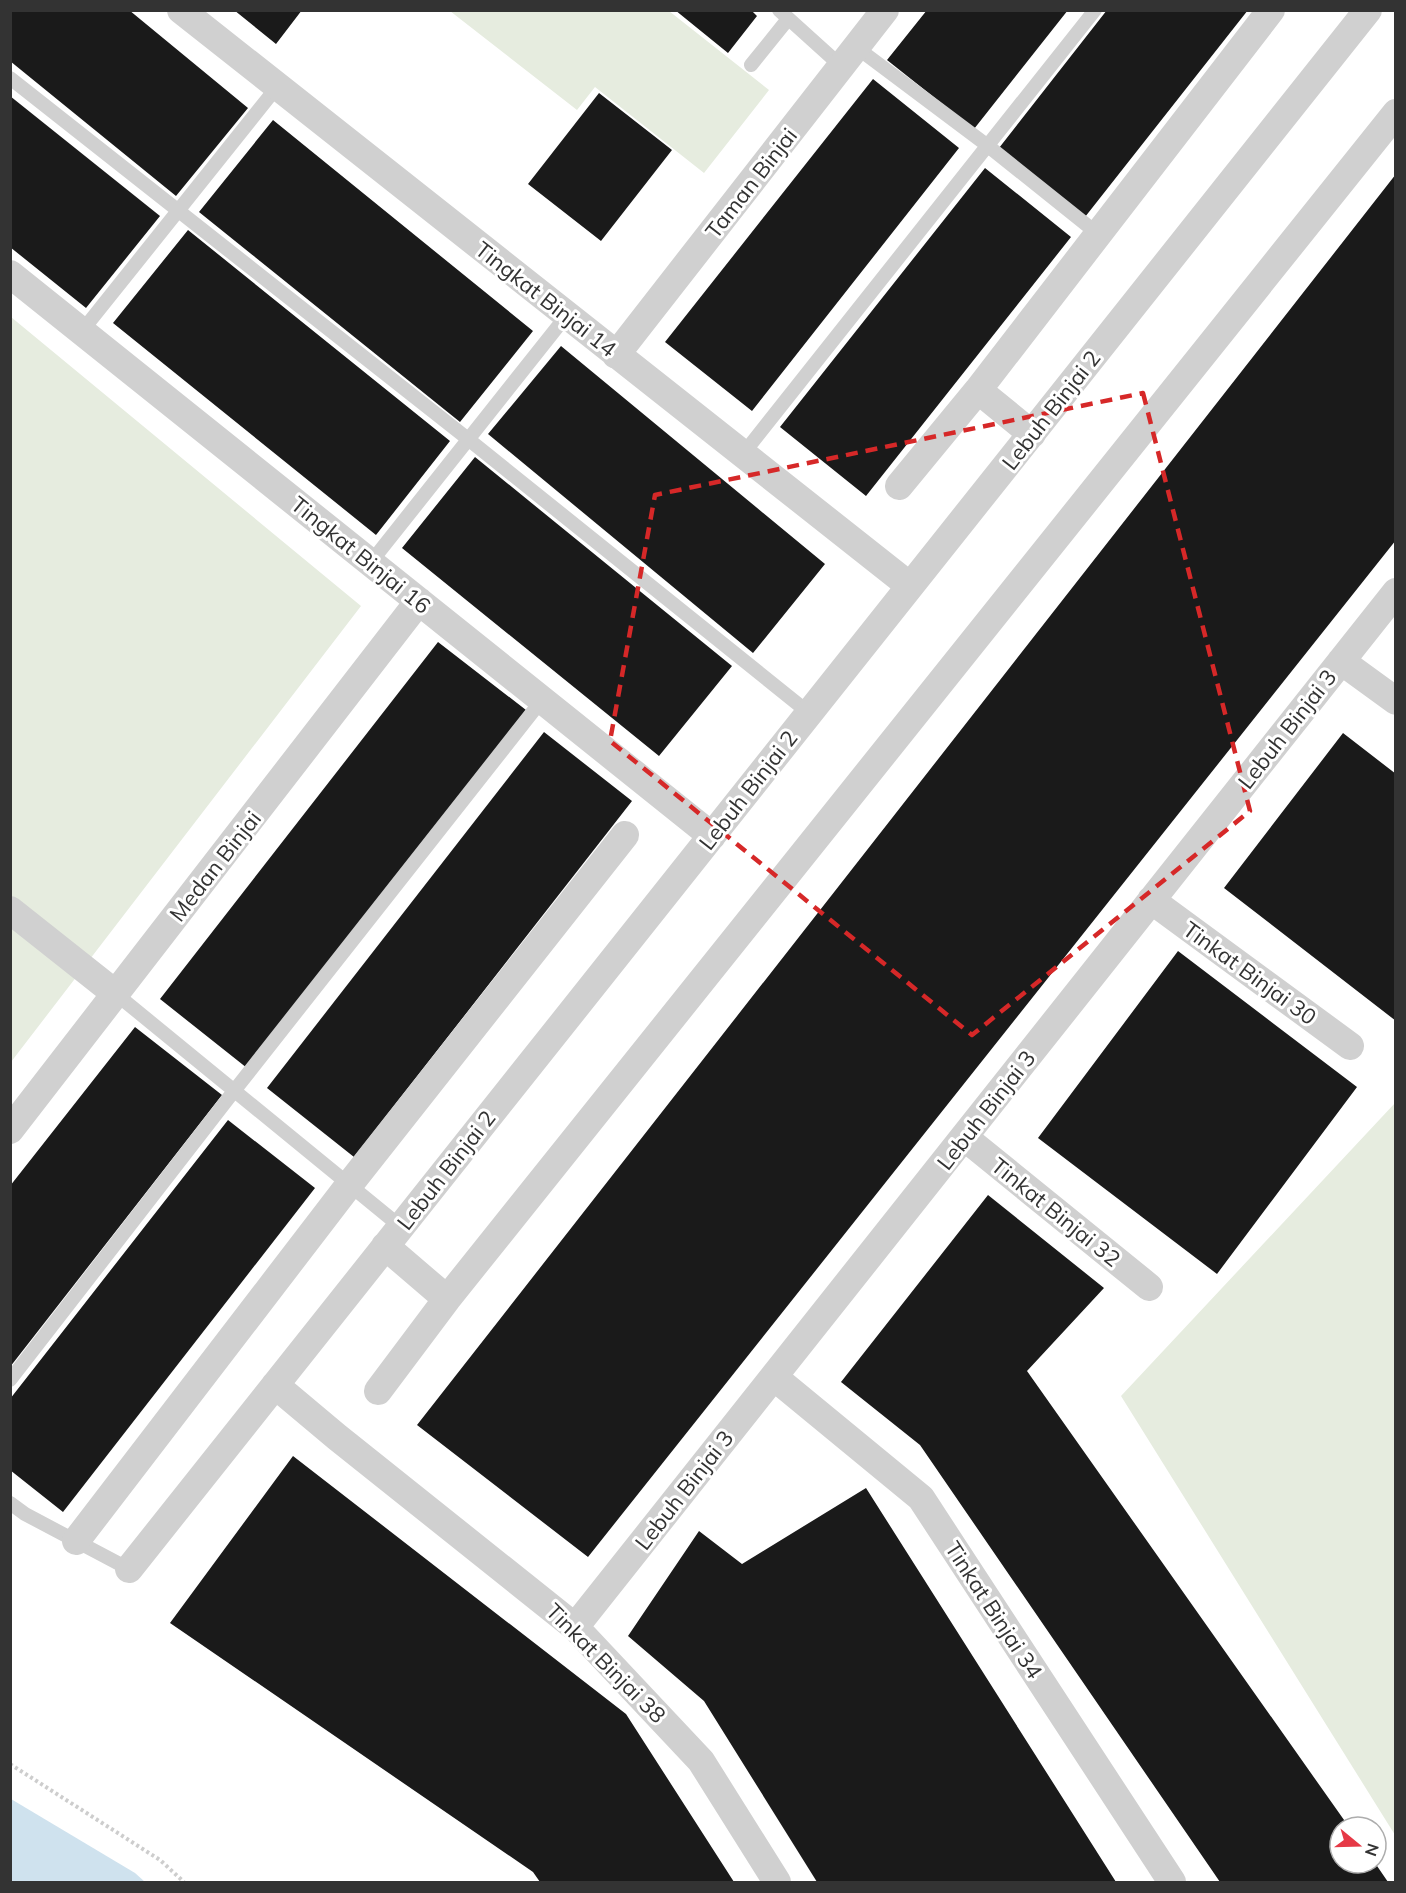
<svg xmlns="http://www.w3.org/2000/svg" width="1406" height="1893" viewBox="0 0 1406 1893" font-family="Mulish,sans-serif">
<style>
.green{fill:#e6ecdf}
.water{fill:#cfe2ee}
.building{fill:#1a1a1a}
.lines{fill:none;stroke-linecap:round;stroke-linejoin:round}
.path{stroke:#cdcdcd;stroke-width:4;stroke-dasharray:3 3;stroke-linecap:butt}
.lane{stroke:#d0d0d0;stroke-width:14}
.street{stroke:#d0d0d0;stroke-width:28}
.marked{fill:none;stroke:#d62828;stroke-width:4.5;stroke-dasharray:12 8;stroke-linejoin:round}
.labels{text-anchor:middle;stroke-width:6;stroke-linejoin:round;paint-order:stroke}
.street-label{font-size:22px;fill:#333;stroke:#fff}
</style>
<rect width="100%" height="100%" fill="#fff"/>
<path class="green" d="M450 11H669L769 90 704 173 595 87 577 110Z
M11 317 361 606 11 1062Z
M1395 1103V1835L1121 1396Z"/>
<path class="water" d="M11 1799 135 1873 145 1882H11Z"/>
<path class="building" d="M10 10H129L248 108 176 196 10 61Z
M234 10H302L276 44Z
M675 10H751L757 16 728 53Z
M927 10H1068L974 129 887 60Z
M1107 10H1248L1085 217 999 148Z
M873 79 959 148 752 411 665 342Z
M599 93 672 150 601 241 528 184Z
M10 96 160 216 86 308 10 247Z
M273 120 533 331 460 422 199 212Z
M985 168 1071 237 866 496 780 427Z
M1396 174V540L588 1557 417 1425Z
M188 230 450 441 376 535 113 323Z
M561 346 825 564 753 653 488 434Z
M475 457 732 666 659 756 402 548Z
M438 642 526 710 247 1068 160 999Z
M544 732 632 801 354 1157 267 1088Z
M1343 733 1396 774V1021L1224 888Z
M1178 951 1357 1087 1217 1274 1038 1138Z
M135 1027 222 1095 10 1367V1186Z
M228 1120 315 1188 63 1512 10 1470V1399Z
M988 1195 1104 1288 1027 1371 1349 1827H1340V1863H1375L1388 1882H1220L920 1445 841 1382Z
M293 1456 626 1714 734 1882H540L533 1872 170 1623Z
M866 1488 1116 1882H817L704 1701 628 1636 699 1531 742 1564Z"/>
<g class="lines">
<path class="path" d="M10 1764 160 1860 184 1882"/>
<path class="lane" d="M779 10 841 66
M856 47 988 146 1098 234
M751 65 788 19
M10 78 468 439 809 713
M82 331 277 87
M743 454 1095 10
M371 562 567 315
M116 994 401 1227
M10 1380 234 1091 542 700
M10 1503 25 1514 129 1569"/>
<path class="street" d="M181 10 910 586
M10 274 712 836
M616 355 885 10
M978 390 1032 434
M899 486 978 390 1271 10
M1341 661 1396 701
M1151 900 1350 1046
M10 910 116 994
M10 1130 419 601
M964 1137 1149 1287
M385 1246 447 1299
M774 1377 921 1498 1172 1882
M275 1385 337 1437 575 1627 701 1761 777 1882
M378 1391 447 1299 1396 113
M76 1541 349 1185 625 835
M129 1569 1368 10
M575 1627 1396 592"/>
</g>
<path class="marked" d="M1143 393 1250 811 972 1035 610 741 655 495Z"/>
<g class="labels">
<g class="street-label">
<text transform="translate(751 183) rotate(-52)" y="8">Taman Binjai</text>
<text transform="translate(546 299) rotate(38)" y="8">Tingkat Binjai 14</text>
<text transform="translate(1051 410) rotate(-52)" y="8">Lebuh Binjai 2</text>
<text transform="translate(361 555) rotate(39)" y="8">Tingkat Binjai 16</text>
<text transform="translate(1287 729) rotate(-52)" y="8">Lebuh Binjai 3</text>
<text transform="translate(748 790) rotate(-52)" y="8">Lebuh Binjai 2</text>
<text transform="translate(215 866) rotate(-52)" y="8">Medan Binjai</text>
<text transform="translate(1250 973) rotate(36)" y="8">Tinkat Binjai 30</text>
<text transform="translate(986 1110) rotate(-52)" y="8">Lebuh Binjai 3</text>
<text transform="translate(446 1170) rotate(-52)" y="8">Lebuh Binjai 2</text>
<text transform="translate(1056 1212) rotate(39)" y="8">Tinkat Binjai 32</text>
<text transform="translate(684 1490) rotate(-52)" y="8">Lebuh Binjai 3</text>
<text transform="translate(994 1610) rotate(57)" y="8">Tinkat Binjai 34</text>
<text transform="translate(606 1663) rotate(45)" y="8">Tinkat Binjai 38</text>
</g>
</g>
<rect width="1406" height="1893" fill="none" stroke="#333333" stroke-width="24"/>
<g transform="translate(1358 1845) rotate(109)"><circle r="28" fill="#ffffff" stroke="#adadad" stroke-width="1.5"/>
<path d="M0-4.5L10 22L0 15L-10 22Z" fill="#e63946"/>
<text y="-9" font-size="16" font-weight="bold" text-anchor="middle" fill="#333333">N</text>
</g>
</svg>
